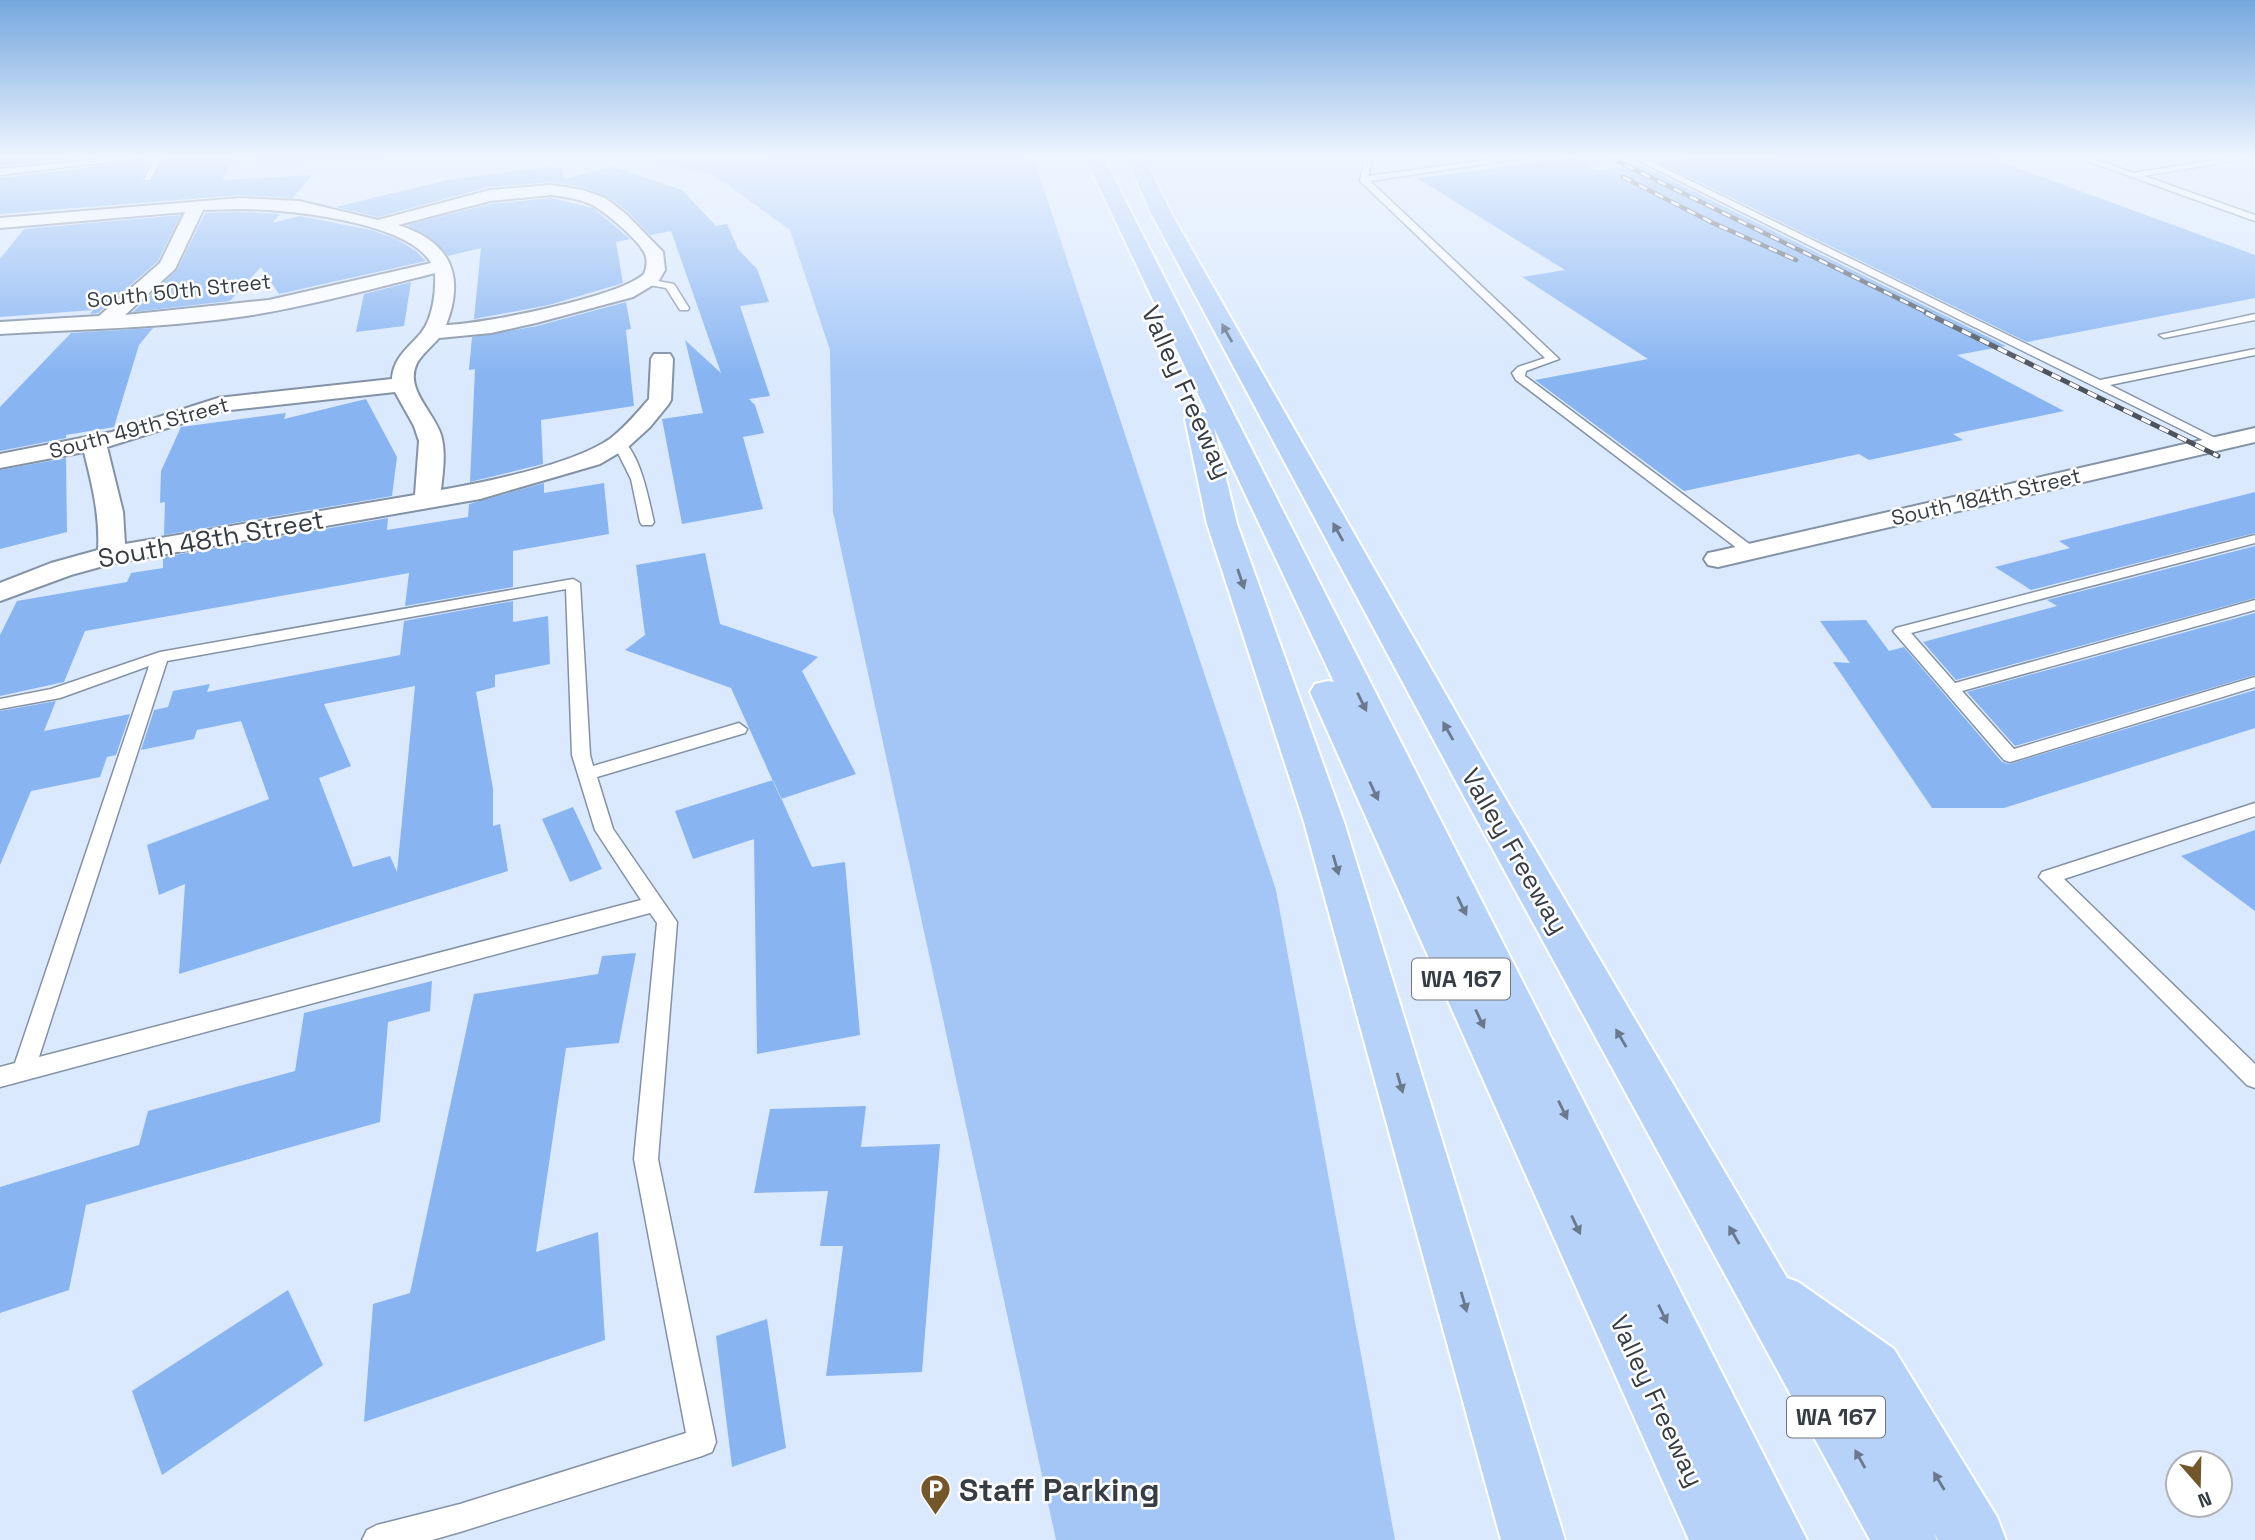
<svg xmlns="http://www.w3.org/2000/svg" width="2255" height="1540" viewBox="0 0 2255 1540" font-family="'Space Grotesk',sans-serif">
<style>
.green{fill:#a3c6f7}
.building{fill:#88b5f2;fill-rule:evenodd}
.lines{fill:none;stroke-linecap:round;stroke-linejoin:round}
.lane-casing{stroke:#8492a5;stroke-width:3}
.street-casing{stroke:#8492a5;stroke-width:4}
.highway-casing{stroke:#fff;stroke-width:4}
.lane{fill:#fff;fill-rule:evenodd}
.street{fill:#fff;fill-rule:evenodd}
.highway{fill:#b6d2f8;fill-rule:evenodd}
.rail-far1-casing{stroke:#4c535d;stroke-width:4.5}
.rail-casing{stroke:#4c535d;stroke-width:5}
.rail-far1{stroke:#fff;stroke-width:2.5;stroke-dasharray:9;stroke-linecap:butt}
.rail{stroke:#fff;stroke-width:3.5;stroke-dasharray:10;stroke-linecap:butt}
.oneway{fill:#6a798d}
.labels{text-anchor:middle;stroke-width:5;stroke-linejoin:round;paint-order:stroke}
.far-street-label{font-size:21px;fill:#373d45;stroke:#fff}
.shield{fill:#fff;stroke:#73777d;stroke-width:2}
.shield-label{font-size:24px;font-weight:bold;fill:#373d45}
.street-label{font-size:26px;fill:#373d45;stroke:#fff}
.near-poi-label{font-size:32px;font-weight:bold;fill:#373d45;stroke:#fff;text-anchor:start}
</style>
<rect width="100%" height="100%" fill="#dae9fe"/>
<path class="green" d="M252 157H450L254 165Z
M643 157H1033L1276 890 1395 1540H1056L833 512 830 350 790 230 715 176Z"/>
<path class="building" d="M0 157H94L0 166Z
M163 157H234L222 180 312 175 293 198 240 195 0 214V178L150 160 141 181 150 183 163 162Z
M1696 157H1988L2255 255V298L2027 342 1658 162Z
M1573 158 1597 170 1640 165 2006 346 1957 355 2064 411 1953 434 1963 440 1869 460 1859 454 1684 491 1535 380 1648 359 1522 277 1565 270 1417 178Z
M612 166 682 190 716 226 727 224 738 249 757 269 769 302 740 306 770 396 749 399 755 405 764 433 743 437 763 509 682 524 662 419 703 413 685 340 721 373 671 231 650 235 628 212 606 196 583 187 551 182 489 187 378 217 336 207 447 180 547 167 562 168 565 179Z
M551 198 593 208 630 239 616 242 623 283 549 305 474 319 481 248 448 256 431 238 407 225 490 204Z
M240 212 280 214 272 223 300 216 371 230 397 239 416 251 426 261 279 294 261 267 230 301 133 312 177 270 205 213Z
M181 215 158 261 98 313 90 314 93 310 0 317V259L24 229Z
M411 282 404 326 356 332 364 294Z
M626 302 631 329 626 330 634 406 541 420 543 464 470 482 475 369 469 370 472 337 537 326Z
M153 328 139 345 114 427 66 435V438L0 451V407L71 333Z
M366 399 397 457 392 496 164 535 165 502 160 503 161 471 181 427 286 413 284 419Z
M66 458 67 532 0 549V470Z
M544 483V493L604 483 609 534 513 551V587L405 606 409 573 85 631 64 682 0 696V635L17 601 127 582 131 573 163 568V557L388 518 387 530 468 517 469 504Z
M2255 492V533L2031 590 1995 567 2070 548 2059 541Z
M2255 546V598L1956 680 1923 642 2057 606 2047 600Z
M705 553 720 624 818 657 802 671 856 774 781 799 731 688 625 650 645 635 636 565Z
M513 601V622L548 616 550 664 495 675V687L476 692 493 789V826L500 824 508 871 179 974 185 884 159 895 147 845 269 799 241 721 197 730 194 739 141 750 154 710 168 707 173 691 210 684 207 692 400 655 404 621ZM415 686 397 872 390 856 353 867 319 778 351 766 324 704Z
M2255 613V675L2015 746 1967 692Z
M1866 620 1889 651 1904 647 2002 762 2009 764 2255 690V728L2004 808H1932L1833 662 1850 663 1820 621Z
M56 701 44 731 130 714 116 755 107 757 100 777 31 791 0 865V711Z
M773 780 812 867 845 862 860 1035 757 1054 754 839 693 859 675 811Z
M573 807 602 869 570 882 542 819Z
M2255 830V911L2181 856Z
M636 953 619 1043 566 1048 536 1252 598 1232 605 1340 364 1422 373 1304 410 1293 474 994 598 974 602 956Z
M432 981 430 1011 388 1022 380 1122 86 1205 69 1290 0 1313V1187L139 1145 148 1111 295 1071 304 1013Z
M866 1106 861 1147 940 1144 922 1372 826 1376 843 1246H820L828 1191 754 1193 770 1109Z
M288 1290 323 1365 162 1475 132 1391Z
M767 1319 786 1448 732 1467 716 1336Z"/>
<g class="lines">
<defs>
<path id="lane" d="M121 157H150L0 175V169Z
M152 157H160L161 161 150 180H144L153 161Z
M1365 157H1373L1368 176 1508 157H1531L1370 181 1559 359 1526 371 1525 376 1756 549V555H1746L1516 380 1512 373 1518 367 1545 358 1360 181Z
M1631 157H1642L2100 380 2255 349V355L2110 385 2225 443 2219 447 2215 446Z
M2076 157H2088L2134 173 2235 157H2255L2144 176 2255 215V221Z
M647 279 674 284 689 308 688 310H680L666 288 643 284 642 282Z
M2255 314V320L2164 338 2159 335Z
M619 439C640 448 649 502 654 522L652 525H642L640 522 631 479 613 443Z
M2255 535V543L1911 633 1955 683 2255 600V610L1962 691 2014 749 2255 677V687L2010 762 2004 760 1893 631 1896 628Z
M573 579 580 583 590 755 593 766 739 723 747 729 745 733 597 777 613 829 677 922 658 1159 716 1442 712 1452 702 1456 460 1532 432 1540H362L367 1530 377 1525 460 1504 686 1433 634 1159 657 923 650 913 0 1087V1067L15 1063 149 666 60 698 0 709V699L51 689 160 652ZM566 589 572 755 595 830 641 900 39 1057 167 661Z
M2255 803V816L2064 879 2255 1064V1088L2247 1085 2039 877 2042 872Z"/>
<path id="street" d="M551 185 583 190 605 198 626 214 663 252 665 270 658 282 633 297 536 323 491 333 439 338C432 346 422 354 417 363 404 389 434 412 441 435 446 452 443 472 441 490 486 482 575 464 611 438 625 427 637 413 649 399L651 359 654 354H670L673 359 671 400 668 405 650 427 627 448 600 464 480 499 114 563 71 575 0 601V583L51 563 98 550C100 516 92 484 84 452L0 468V454L112 432 218 398 392 379C393 358 409 347 421 333 433 318 436 292 435 273 372 289 310 306 246 316 165 328 82 329 0 334V322L99 316 160 263 185 212 0 228V218L240 198 299 201 378 220 490 190ZM551 195C566 197 581 199 594 206 608 214 637 239 644 252 648 259 647 267 644 274 620 297 483 324 446 325 466 274 449 241 398 225L490 201ZM240 209C284 209 408 221 431 263L269 300 125 315 175 269 203 210ZM395 392 414 426 419 441 415 495 125 544 123 512 107 447 221 411Z
M2255 428V442L1718 567 1708 565 1704 559 1708 553 1718 551Z"/>
<path id="highway" d="M1085 157H1103L1807 1540H1689L1310 692 1315 684 1328 681 1334 682 1214 428 1237 524 1344 822 1565 1540H1501L1304 822 1207 524 1185 419 1189 413 1198 411 1207 413Z
M1126 157H1144L1171 213 1501 791 1787 1278 1798 1282 1894 1349 1997 1517 2006 1540H1938L1934 1533 1937 1540H1870L1461 791 1151 213Z"/>
</defs>
<use href="#lane" class="lane-casing"/>
<use href="#street" class="street-casing"/>
<use href="#highway" class="highway-casing"/>
<use href="#lane" class="lane"/>
<use href="#street" class="street"/>
<use href="#highway" class="highway"/>
<defs>
<path id="rail-far1" d="M1609 157 1930 314
M1623 177 1713 223 1796 260"/>
<path id="rail" d="M1926 313 2218 456"/>
</defs>
<use href="#rail-far1" class="rail-far1-casing"/>
<use href="#rail" class="rail-casing"/>
<use href="#rail-far1" class="rail-far1"/>
<use href="#rail" class="rail"/>
</g>
<defs><path id="oneway-solid" d="M-6-.8H1V-3.2L6.5 0L1 3.2V.8H-6Z" transform="scale(1.75)"/></defs>
<g class="oneway">
<use href="#oneway-solid" transform="translate(1227 333) rotate(-119)"/>
<use href="#oneway-solid" transform="translate(1338 532) rotate(-119)"/>
<use href="#oneway-solid" transform="translate(1241 579) rotate(71)"/>
<use href="#oneway-solid" transform="translate(1362 702) rotate(64)"/>
<use href="#oneway-solid" transform="translate(1448 731) rotate(-119)"/>
<use href="#oneway-solid" transform="translate(1374 791) rotate(65)"/>
<use href="#oneway-solid" transform="translate(1336 865) rotate(74)"/>
<use href="#oneway-solid" transform="translate(1462 906) rotate(64)"/>
<use href="#oneway-solid" transform="translate(1480 1019) rotate(65)"/>
<use href="#oneway-solid" transform="translate(1621 1038) rotate(-120)"/>
<use href="#oneway-solid" transform="translate(1400 1083) rotate(74)"/>
<use href="#oneway-solid" transform="translate(1563 1110) rotate(64)"/>
<use href="#oneway-solid" transform="translate(1576 1225) rotate(65)"/>
<use href="#oneway-solid" transform="translate(1734 1235) rotate(-120)"/>
<use href="#oneway-solid" transform="translate(1464 1302) rotate(74)"/>
<use href="#oneway-solid" transform="translate(1663 1314) rotate(64)"/>
<use href="#oneway-solid" transform="translate(1860 1459) rotate(-119)"/>
<use href="#oneway-solid" transform="translate(1939 1481) rotate(-121)"/>
</g>
<linearGradient id="sky" x2="0" y2="1"><stop stop-color="#75a7de"/><stop offset="0.42" stop-color="#eef5ff"/><stop offset="1" stop-color="#eef5ff" stop-opacity="0"/></linearGradient>
<rect width="2255" height="373" fill="url(#sky)"/>
<defs>
<symbol id="parking-pin" viewBox="-11 -11 22 30"><path d="M0 17L-7.5 6A9.5 9.5 0 1 1 7.5 6Z" fill="#73562a" stroke="#fff"/><path d="M-3.5-5.5H1a3.5 3.5 0 0 1 0 7H-1V5.5H-3.5ZM-1-3.4V-.6H.8a1.4 1.4 0 0 0 0-2.8Z" fill="#fff"/></symbol>
</defs>
<g fill-rule="evenodd">
<use href="#parking-pin" x="918" y="1472" width="35" height="47"/>
</g>
<g class="labels">
<g class="far-street-label">
<text transform="translate(179 291) rotate(-6)" y="7">South 50th Street</text>
<text transform="translate(139 428) rotate(-15)" y="7">South 49th Street</text>
<text transform="translate(1986 497) rotate(-13)" y="7">South 184th Street</text>
</g>
<g class="shield">
<rect x="1412" y="958.5" width="98" height="41" rx="5"/>
<rect x="1787" y="1396.5" width="98" height="41" rx="5"/>
</g>
<g class="shield-label">
<text x="1461" y="987">WA 167</text>
<text x="1836" y="1425">WA 167</text>
</g>
<g class="street-label">
<text transform="translate(1187 392) rotate(66)" y="9">Valley Freeway</text>
<text transform="translate(211 539) rotate(-10)" y="9">South 48th Street</text>
<text transform="translate(1515 851) rotate(60)" y="9">Valley Freeway</text>
<text transform="translate(1657 1401) rotate(65)" y="9">Valley Freeway</text>
</g>
<g class="near-poi-label">
<text x="959" y="1501">Staff Parking</text>
</g>
</g>
<g transform="translate(2199 1484) rotate(160)"><circle r="33" fill="#ffffff" stroke="#afb1b5" stroke-width="2"/>
<path d="M0-5L12 26L0 18L-12 26Z" fill="#73562a"/>
<text y="-10" font-size="19" font-weight="bold" text-anchor="middle" fill="#373d45">N</text>
</g>
</svg>
